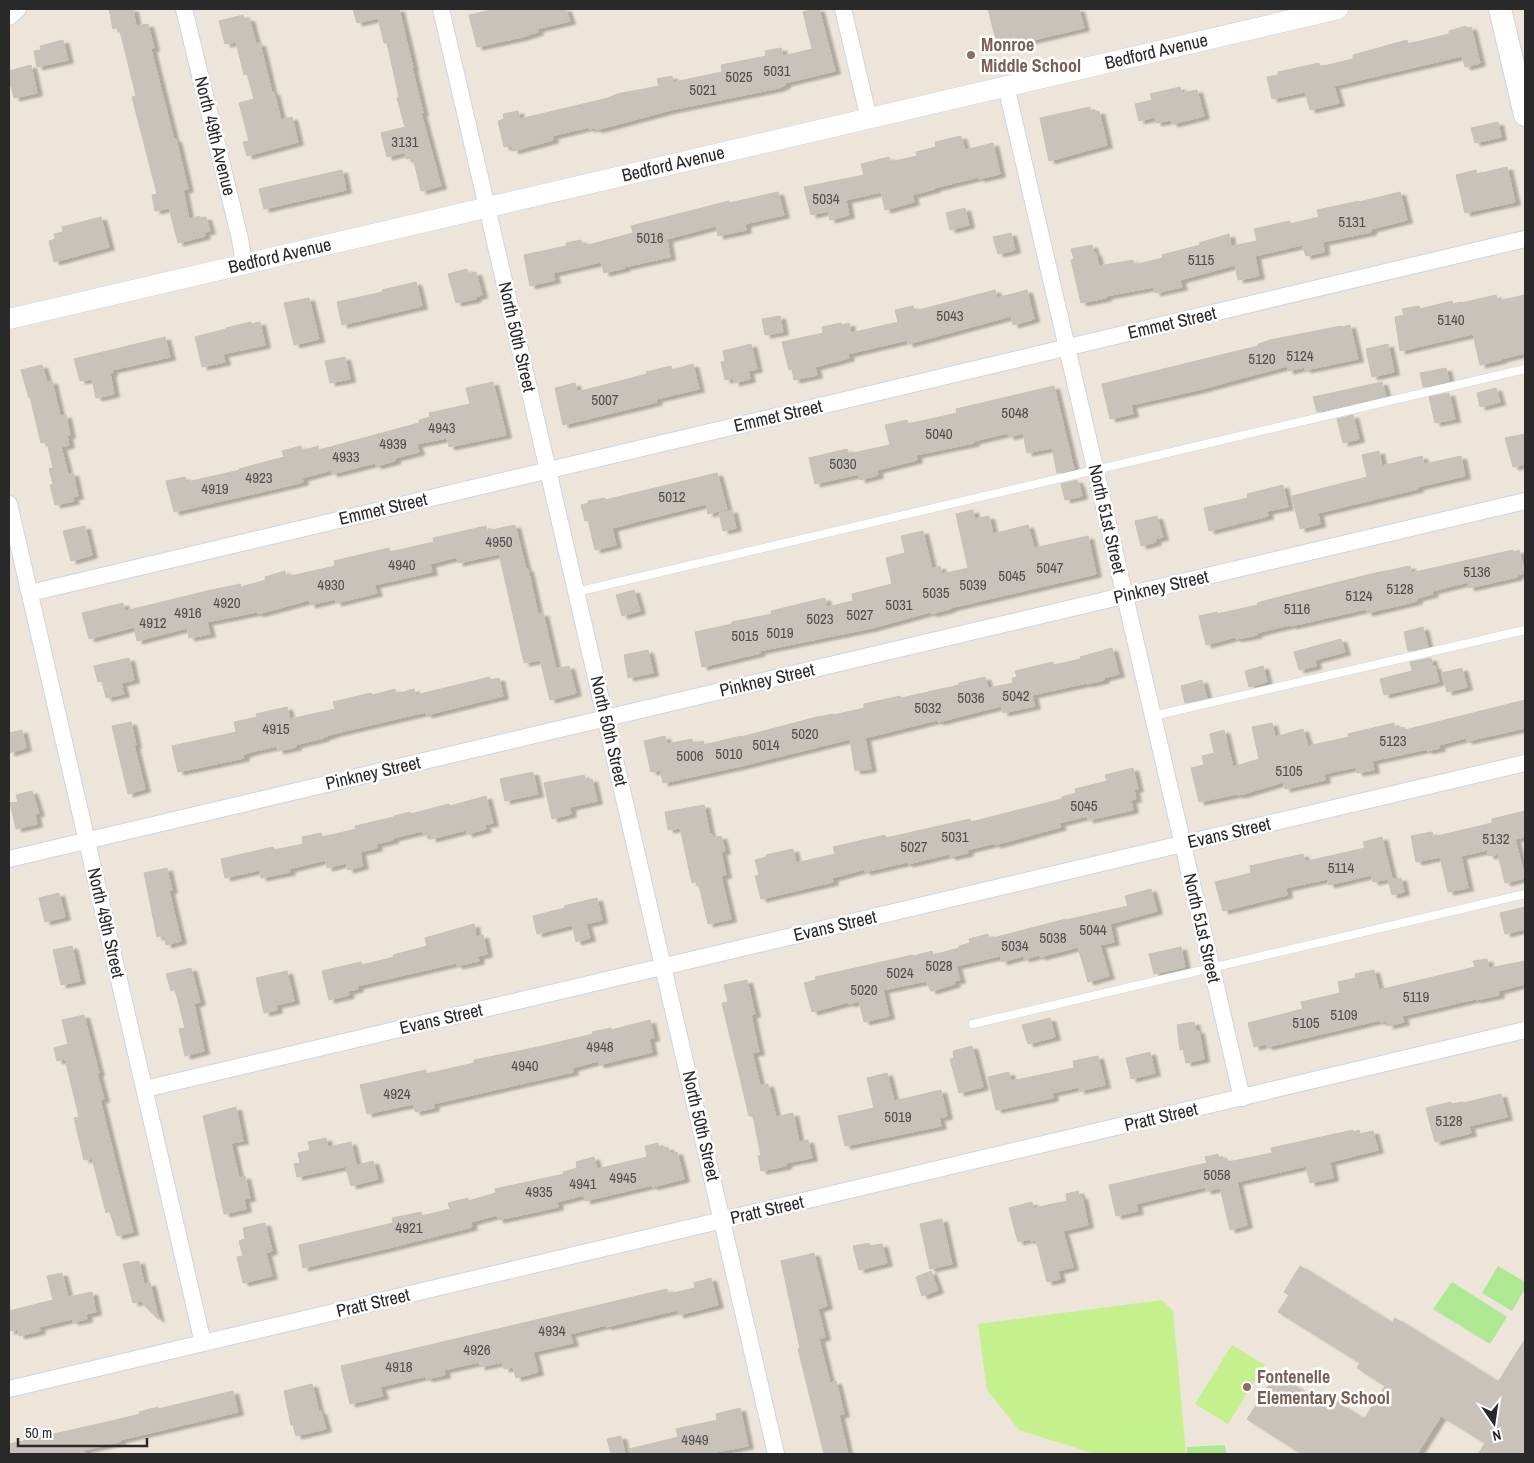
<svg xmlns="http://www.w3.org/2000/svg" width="1534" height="1463" viewBox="0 0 1534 1463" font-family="'Archivo Narrow',sans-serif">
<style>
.green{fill:#aee892}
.pitch{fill:#c4f08d}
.building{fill:#c8c2ba;stroke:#c8c1b3;filter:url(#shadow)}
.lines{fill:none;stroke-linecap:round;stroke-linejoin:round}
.service-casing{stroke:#cfd3e3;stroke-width:9}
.minor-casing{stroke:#cfd3e3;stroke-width:18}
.tertiary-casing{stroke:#cfd3e3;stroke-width:21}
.secondary-casing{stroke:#cfd3e3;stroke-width:24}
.service{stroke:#fff;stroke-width:8}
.minor{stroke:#fff;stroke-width:16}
.tertiary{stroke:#fff;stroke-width:20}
.secondary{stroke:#fff;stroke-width:22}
.education-dot{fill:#8d6e63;stroke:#fff;stroke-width:2}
.labels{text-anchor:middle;stroke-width:5;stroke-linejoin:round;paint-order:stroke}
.number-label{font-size:15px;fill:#514f4d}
.education-label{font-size:18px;font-weight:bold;fill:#785e54;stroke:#fff;text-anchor:start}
.street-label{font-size:18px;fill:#292929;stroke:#fff}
</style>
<defs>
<filter id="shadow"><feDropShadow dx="5.5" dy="3" stdDeviation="1" flood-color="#0004"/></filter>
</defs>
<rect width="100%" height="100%" fill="#ede5da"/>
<path class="green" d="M1498 1266 1525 1282V1289L1512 1311 1482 1293Z
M1452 1282 1507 1317 1490 1344 1433 1309Z
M1225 1445 1226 1454H1187V1447Z"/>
<path class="pitch" d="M1162 1300 1173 1311 1186 1454H1095L1019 1430 987 1390 978 1324Z
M1232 1345 1265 1365 1228 1424 1195 1404Z"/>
<path class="building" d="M109 9H133L136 26 148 24 154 48 151 49 174 140 176 139 188 189 183 190 189 219 200 216V218L206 217 210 231 204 232 205 236 178 243 169 208 155 211 152 195 157 194 132 97 136 96 119 27 113 29Z
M353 9H399L413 68H412L423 113H421L441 186 421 191 413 158 406 159 405 152 387 157 381 133 405 127 397 98 399 97 387 43H384L378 18 357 23Z
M496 9H566L570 21 537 29 538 32 522 37 477 47 469 15Z
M814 9H819L835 71 785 83V85L779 88 671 110 596 130V128L589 129V127L552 136 553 140 513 151 512 146 504 147 498 121 504 119 503 114 518 111 520 119 608 98 617 94 659 86 657 79 672 76 674 82 722 72 721 65 766 56 765 51 781 48 783 56 812 49 803 12Z
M988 9H1079L1084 28 998 48Z
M243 15 244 19 249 18 256 44 260 43 272 93 274 92 281 120 292 117 298 142 247 156 243 142 249 141 239 103 254 99 247 74 244 75 236 42 225 44 219 21Z
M1466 26V28L1471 27 1480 63 1465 67 1462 56 1334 86 1339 103 1310 110 1305 92 1272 99 1267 77 1278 75V72L1319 63 1320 66H1324L1353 59V55L1407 40 1408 44 1449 34V31Z
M63 40 68 60 37 67 34 51 41 50 40 46Z
M31 65 37 93 14 98 11 86 9 87V71Z
M1180 87 1181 93 1197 90 1204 116 1172 124 1171 120 1156 123 1155 117 1139 121 1135 104 1152 100 1150 94Z
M1090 107 1091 113 1099 111 1107 145 1049 161 1040 118Z
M1498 122 1501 137 1475 143 1471 128Z
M961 136 965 150 993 143 1000 174 979 179V177L934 188 935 189 912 195 914 202 885 210 881 192 846 200 849 215 830 220 828 211 811 215 804 187 864 175 861 164 889 157 890 162 917 156 916 152 936 147 935 142Z
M1507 167 1515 202 1465 213 1456 175 1476 170 1477 174Z
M342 170 346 190 264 209 259 189Z
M778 192 784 215 745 224 746 230 718 236 716 226 667 239 670 257 624 267 625 268 604 273 601 262 553 273 555 280 530 286 524 255 566 246V243L581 240 582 245 588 244V245L633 233 631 226 729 201V203Z
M1400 192 1407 220 1371 229V232L1323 242 1324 252 1306 256 1302 245 1255 256 1259 276 1238 280 1235 265 1180 280 1182 287 1155 293 1154 287 1106 296V298L1081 303 1071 260 1074 259 1071 249 1092 245 1094 253H1096L1099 266 1133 260 1134 265 1163 258 1162 255 1200 245 1199 243 1229 234 1231 246 1257 241 1254 229 1290 221V224L1319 217 1317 210 1359 201V202Z
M965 208 969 225 950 230 946 213Z
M101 217 109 247 54 262 49 241 55 239 54 234 63 232 62 227Z
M1011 233 1015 250 998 254 993 237Z
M467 269 468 274 476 272 482 295 475 297 476 299 456 303 448 274Z
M416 282 422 306 342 325 337 302 383 292 382 290Z
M995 290 997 298 1027 290 1034 319 1013 325 1011 316 908 344 907 340 856 352 848 354 849 358 815 367 817 375 794 380 792 369 789 370 782 342 823 333 822 327 841 323 842 325 849 323 851 333 898 322 895 310 913 306 915 311Z
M1496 295 1497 301 1525 295V353L1501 359V360L1480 365 1473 334 1400 351 1395 317 1404 315 1402 309 1419 306 1420 309 1452 301 1453 304 1461 302V303Z
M309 298 319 339 294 345 284 303Z
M780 316 783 332 765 335 762 319Z
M251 322V324L260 322 265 345 223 354 225 362 202 367 195 337 226 329V328Z
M1350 325 1358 359 1305 370V367L1288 371 1287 366 1198 390 1131 405 1133 414 1110 419 1102 384 1258 346V344L1270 340 1341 326 1342 327Z
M165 337 170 357 112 370V373H110L114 394 96 398 92 379 80 381 74 359Z
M751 344 757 369 748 371 750 379 734 383 733 378 725 380 721 362 725 361 723 351Z
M1388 344 1394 372 1372 377 1366 349Z
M345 357 350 379 330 383 325 361Z
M693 364 699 389 656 399 657 402 563 425 555 388 575 383 576 391H581L647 374 646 372 671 366 672 370Z
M42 365 47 382 52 381 60 416 66 415 70 435 67 436 69 445 61 447 68 474 73 473 78 496 72 497 74 501 55 505 50 485 53 484 49 469 53 468 47 442 41 443 30 397 29 398 21 370Z
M1446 368 1449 381 1423 387 1420 373Z
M493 382 506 435 449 447 447 438 417 444 419 452 395 458V461L376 466 375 463 332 474 331 470 302 478 303 482 287 486 174 512 166 481 185 477 187 482 240 470 239 469 284 457 282 451 301 446 302 451 318 446 319 450 419 423V420L430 417 429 413 470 404 466 388Z
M1382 382 1386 396 1317 412 1313 397Z
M1054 386 1074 469 1057 473 1052 448 1027 453 1023 433 1009 437 1008 433 974 441V443L916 455 917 460 877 470 878 475 860 480 859 474 815 484 809 458 847 449 848 454 890 445 885 425 907 420 908 424 957 413 956 409Z
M1496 388 1500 402 1480 407 1477 393Z
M1449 393 1455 419 1435 423 1429 397Z
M1353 415 1359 439 1343 443 1337 419Z
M1525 434V464L1513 467 1505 438Z
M1379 451 1382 466 1422 456 1424 464 1461 456 1465 476 1417 487 1418 489 1318 513 1320 524 1300 529 1292 496 1367 477 1362 455Z
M717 473 727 509 708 514 706 504 612 528 616 545 595 550 588 520 585 521 581 505 589 503 588 501 605 498V500Z
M1077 480 1078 484H1079L1082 496 1065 500 1061 484Z
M1283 485 1288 507 1267 511 1268 516 1209 531 1204 508 1248 498 1247 494Z
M732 510 736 528 723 531 719 513Z
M973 510 975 519 989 516 993 534 1028 525 1034 548 1088 536 1096 574 950 608V609L931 614 930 612 872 628 759 651 760 653 702 667 695 632 732 624V622L772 614 771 611 825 598 827 607 853 601 852 594 892 584 886 558 905 553 901 536 923 531 932 569 940 566 942 574 968 568 956 514Z
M1157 516 1163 537 1155 539 1156 542 1141 546 1135 521Z
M515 525 526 569H528L538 614 543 613 556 669 569 666 576 693 550 700 540 660 524 663 499 554 458 563 457 557 430 564 432 572 374 585 377 593 336 603 335 599 310 605 309 600 258 614 257 612 207 622 210 634 189 638 187 628 137 641 134 627 89 639 82 613 123 603 125 611 207 591 240 584 241 587 266 580 265 577 285 571 286 577 335 566 334 561 351 557 389 548 390 552 434 542 433 538 464 531 486 526 487 531Z
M85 526 92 555 71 561 63 531Z
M1513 550 1514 552 1519 550 1525 573 1517 575V577L1469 588 1468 582 1432 591 1433 594 1417 598V601L1367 613 1366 609 1291 626 1290 625 1256 633 1257 635 1236 639 1235 637 1206 645 1199 616 1217 612V614L1258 605 1257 603 1283 596 1371 574 1410 566 1411 573Z
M634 590 640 611 622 616 616 595Z
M1423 627 1428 647 1408 651 1404 632Z
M1341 639 1345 652 1315 660 1316 666 1299 670 1294 652Z
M1112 648 1119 674 1103 678 1104 680 1087 684V683L1032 695 1035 706 1003 713 1001 706 938 722 937 720 865 738 871 769 855 771 850 739 741 766 663 783 660 770 651 772 644 741 665 736 667 744 692 739 693 743 703 741 704 745 741 736V737L817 717 834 714V715L864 708V704L900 696 901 698 959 685V683L985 677 988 688 1013 683 1012 678 1017 677 1015 671 1053 662V665L1081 659 1080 657Z
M648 650 653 673 628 678 624 655Z
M129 658 134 680 121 683 124 694 106 698 102 681 98 682 94 666Z
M1431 658 1433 667 1435 666 1439 682 1384 695 1380 679 1412 671 1410 662Z
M1263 666 1267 682 1249 687 1245 671Z
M1462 668 1467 687 1447 692 1442 673Z
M490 677V680L499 678 503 696 426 715V712L336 733 324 737V738L295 745 296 747 278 751 277 746 251 752 243 755 244 758 178 772 172 746 236 732 234 722 257 717 256 714 287 707 290 719 335 709 333 702 371 693 372 695 395 689 396 694 414 689 416 695Z
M1202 680 1207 698 1185 703 1181 686Z
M1525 700V728L1467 741 1466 738 1439 745 1440 748 1427 751V749L1372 761 1374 770 1357 773 1356 767 1324 774 1325 780 1285 789 1283 782 1244 794 1237 795V794L1199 802 1191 768 1204 765 1202 756 1214 753 1210 734 1224 730 1233 767 1259 759 1252 727 1272 723 1275 737 1303 729 1308 746 1349 737 1348 734 1394 723 1395 729 1404 727 1405 730Z
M131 722 136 745H134L145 789 128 794 112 726Z
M22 730 26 748 9 753V733Z
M1133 768 1138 789H1134L1136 799 1131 800 1133 810 1088 820 1087 816 1059 823 1061 827 995 845V843L967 850 968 853 950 857 949 854 908 864 907 862 865 872V869L832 878 833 882 761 899 755 876 759 875 755 860 766 857V855L793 849 796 863 835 854 833 847 885 835 886 838 970 819 971 822 1062 799V797L1076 793 1075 789 1107 781 1105 775Z
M533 772 538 794 505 801 500 779Z
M584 775 585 780 592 779 597 801 570 807 571 814 552 819 544 783Z
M32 791 39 813 35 814 37 824 16 829 10 803 18 802 16 795Z
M486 796 493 823 484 825 486 829 467 834 466 830 431 839 430 834 423 836 422 831 393 838V840L376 844 377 848 360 852 363 866 348 870 346 863 327 868 325 860 289 869 290 872 261 878 259 870 225 878 221 859 273 847 274 850 303 844 302 837 321 833 322 837 348 831 356 829 355 826 394 817V816L410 812V814L449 804 450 806Z
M704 805 710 835 712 834 713 838 721 836 725 851 721 852 726 875 721 876 731 919 708 924 698 881 692 883 680 828 668 830 665 812Z
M1525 811V837L1515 839 1525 878 1505 883 1498 854 1489 856 1487 850 1461 856 1468 888 1448 892 1440 857 1416 862 1411 836 1432 832 1433 837 1492 823V819Z
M1382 837 1392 878 1373 882 1371 875 1329 885 1327 879 1286 888 1287 895 1223 911 1215 882 1251 873 1250 866 1303 854 1305 861 1312 860 1365 848 1363 842Z
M167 868 172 890 169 891 181 941 166 945 164 935 157 937 144 873Z
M1401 878 1404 892 1392 895 1388 880Z
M1151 889 1157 911 1110 924 1114 942 1100 945 1109 976 1088 982 1078 947 1040 957 1039 955 1024 959 1023 956 1002 962 1000 956 956 966 960 980 954 981 955 984 931 991 926 981 883 990 889 1016 864 1022 859 1001 849 1004V1002L812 1012 804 983 816 980 815 977 913 955 914 956 932 951 933 955 959 948V946L970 943 969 939 988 934 989 939 1066 919V920L1128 906 1125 896Z
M59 893 65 917 45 922 39 898Z
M597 898 602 920 586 924 590 938 576 942 572 925 537 934 533 916 565 908 564 906Z
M1525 907V929L1505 934 1500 913Z
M474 924 476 937 483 935 487 954 478 956 479 961 457 966 456 963 357 986 358 989 348 991 349 995 329 1000 322 971 361 962 362 965 394 957 393 955 427 946 425 938Z
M72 946 80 981 61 985 53 950Z
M1181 947 1185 967 1154 974 1149 954Z
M1487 959 1489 968 1525 961V984L1498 991 1499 995 1476 1000 1475 999 1402 1016 1404 1022 1388 1026 1387 1021 1380 1022V1020L1267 1047 1266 1044 1254 1047 1248 1023 1303 1009 1301 1002 1340 993 1338 982 1356 978 1355 974 1374 970 1379 990 1475 967 1473 961Z
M191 968 200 1002 194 1004 204 1051 185 1056 179 1029 185 1028 175 989 171 991 166 974Z
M287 971 294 1001 276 1005 277 1010 264 1013 256 978Z
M747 980 755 1014 751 1015 759 1052 752 1053 760 1085 768 1084 776 1117 793 1113 799 1142 808 1140 812 1158 786 1163V1166L761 1171 758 1156H761L753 1116H749L722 1003 728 1002 724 985Z
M84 1015 99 1073H97L104 1099 100 1100 133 1232 117 1236 110 1211 106 1213 92 1158 84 1160 74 1118 79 1117 65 1059 57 1061 54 1048 68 1044 62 1020Z
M1050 1018 1055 1037 1028 1044 1022 1025Z
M650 1020 654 1038 649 1039 652 1052 599 1065 598 1061 572 1068 573 1072 433 1104 434 1108 415 1112 413 1104 367 1114 360 1085 426 1070V1074L474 1063V1060L538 1047 593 1034 592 1032 611 1028V1030Z
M1194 1022 1196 1031H1199L1204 1059 1186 1063 1183 1049 1180 1050 1177 1025Z
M972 1046 983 1087 959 1093 950 1059 954 1058 953 1051Z
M1150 1052 1155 1073 1131 1079 1126 1058Z
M1098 1056 1105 1085 1079 1091V1087L1052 1093 1053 1098 996 1110 988 1077 1009 1072 1011 1081 1074 1068 1073 1061Z
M887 1073 894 1101 941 1090 947 1116 939 1118 941 1126 845 1146 838 1116 874 1108 867 1078Z
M1501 1094 1507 1117 1469 1126 1471 1133 1435 1142 1426 1108 1451 1102 1452 1104 1463 1102V1103Z
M236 1107 243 1141 231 1143 239 1178 245 1176 250 1198 244 1199 246 1209 224 1214 203 1116Z
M1353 1130V1132L1359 1130 1360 1134 1373 1131 1378 1150 1330 1162 1333 1178 1310 1183 1306 1166 1237 1182 1247 1225 1230 1230 1220 1188 1206 1191 1205 1187 1136 1204 1138 1211 1116 1216 1109 1185 1207 1163 1205 1157 1218 1154 1219 1160 1227 1158 1228 1162 1272 1153 1271 1148Z
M326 1138 328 1147 351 1142 356 1164 297 1177 294 1164 300 1163 298 1153 310 1150 308 1142Z
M658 1143 659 1149 668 1147 670 1153 677 1152 684 1179 652 1187V1185L585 1201 584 1195 557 1202 558 1207 498 1220 497 1215 471 1222 472 1227 384 1249 303 1268 299 1245 393 1223 392 1218 421 1212 422 1216 450 1209 448 1203 468 1198V1201L496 1193 495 1189 564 1174 563 1172 577 1168 576 1162 594 1157 597 1169 647 1157 645 1146Z
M373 1161 378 1179 351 1186 346 1168Z
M1078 1191 1080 1197 1082 1196 1088 1225 1063 1231 1073 1267 1058 1271 1060 1279 1047 1282 1036 1240 1030 1241V1239L1018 1242 1009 1208 1032 1202 1034 1208 1067 1201 1066 1194Z
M942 1219 952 1264 930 1269 920 1224Z
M265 1223 272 1251 266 1253 272 1276 243 1283 237 1257 243 1256 239 1241 245 1239 243 1228Z
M869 1243 870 1246 882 1244 887 1263 859 1270 853 1246Z
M814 1253 827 1306 818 1309 825 1337 819 1339 830 1383 836 1381 844 1414 839 1415 848 1454H824L798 1349 800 1348 781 1261Z
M139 1261 144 1284 150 1283 159 1320 140 1301 133 1303 123 1264Z
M1300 1266 1392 1323 1395 1318 1498 1382 1525 1339V1454H1478L1485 1443 1441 1416 1417 1454H1302L1247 1419 1276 1374 1323 1404 1328 1397 1364 1419 1385 1386 1357 1368 1360 1363 1278 1312 1289 1295 1284 1292Z
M931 1271 938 1290 922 1296 916 1277Z
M62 1273 68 1297 92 1292 96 1312 86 1314 87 1319 73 1322 72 1319 39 1327 40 1331 19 1336 18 1329 9 1331V1311L53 1300 47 1276Z
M711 1278 718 1305 678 1315 677 1310 606 1327V1325L570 1334 573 1343 533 1352 538 1372 516 1378 513 1367 504 1369 502 1362 480 1367 479 1362 444 1370 445 1375 426 1379V1376L380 1387 383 1396 350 1404 341 1366 667 1289 668 1294 695 1288 694 1283Z
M312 1384 319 1412 321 1411 326 1429 296 1436 293 1425H291L284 1391Z
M233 1391 238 1412 120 1440V1442L84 1450 85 1454H9V1444L107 1422 140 1414 139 1412 158 1407V1409Z
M740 1408 748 1446 705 1454H630L629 1449 678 1437 676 1429 717 1420 716 1414Z
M621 1436 625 1454H611L607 1439Z"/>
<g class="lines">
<defs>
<path id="service" d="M576 592 1525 369
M1153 716 1525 630
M973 1024 1525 894"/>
<path id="minor" d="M184 9 240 239 244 263
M441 9 776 1454
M843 9 869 119
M9 17 18 9
M1006 86 1242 1098
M9 504 203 1343
M30 593 1525 239
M9 859 1525 501
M145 1089 1525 763
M9 1389 1525 1030"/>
<g id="tertiary">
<path id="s1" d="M9 319 1338 9"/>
</g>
<path id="secondary" d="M1500 9 1525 115"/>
</defs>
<use href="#service" class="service-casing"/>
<use href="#minor" class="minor-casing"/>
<use href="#tertiary" class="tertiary-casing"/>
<use href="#secondary" class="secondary-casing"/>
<use href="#service" class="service"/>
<use href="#minor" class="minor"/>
<use href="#tertiary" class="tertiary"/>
<use href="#secondary" class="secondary"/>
</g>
<g class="education-dot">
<circle cx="971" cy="55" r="5"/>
<circle cx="1247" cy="1387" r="5"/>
</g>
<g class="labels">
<g class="number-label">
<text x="777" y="76">5031</text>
<text x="739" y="82">5025</text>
<text x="703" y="95">5021</text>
<text x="405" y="147">3131</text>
<text x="826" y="204">5034</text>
<text x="1352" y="227">5131</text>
<text x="650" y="243">5016</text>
<text x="1201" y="265">5115</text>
<text x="950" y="321">5043</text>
<text x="1451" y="325">5140</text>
<text x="1300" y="361">5124</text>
<text x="1262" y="364">5120</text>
<text x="605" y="405">5007</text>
<text x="1015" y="418">5048</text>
<text x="442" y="433">4943</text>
<text x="939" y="439">5040</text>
<text x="393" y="449">4939</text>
<text x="346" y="462">4933</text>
<text x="843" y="469">5030</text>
<text x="259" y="483">4923</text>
<text x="215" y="494">4919</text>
<text x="672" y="502">5012</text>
<text x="499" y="547">4950</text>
<text x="402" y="570">4940</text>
<text x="1050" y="573">5047</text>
<text x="1477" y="577">5136</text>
<text x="1012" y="581">5045</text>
<text x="331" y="590">4930</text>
<text x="973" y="590">5039</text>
<text x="1400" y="594">5128</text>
<text x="936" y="598">5035</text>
<text x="1359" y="601">5124</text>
<text x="227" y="608">4920</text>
<text x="899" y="610">5031</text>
<text x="1297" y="614">5116</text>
<text x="188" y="618">4916</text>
<text x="860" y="620">5027</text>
<text x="820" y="624">5023</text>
<text x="153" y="628">4912</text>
<text x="780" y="638">5019</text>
<text x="745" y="641">5015</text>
<text x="1016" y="701">5042</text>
<text x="971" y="703">5036</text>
<text x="928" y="713">5032</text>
<text x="276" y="734">4915</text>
<text x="805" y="739">5020</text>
<text x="1393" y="746">5123</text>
<text x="766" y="750">5014</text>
<text x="729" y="759">5010</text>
<text x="690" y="761">5006</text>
<text x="1289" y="776">5105</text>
<text x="1084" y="811">5045</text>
<text x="955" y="842">5031</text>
<text x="1496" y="844">5132</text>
<text x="914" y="852">5027</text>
<text x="1341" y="873">5114</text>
<text x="1093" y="935">5044</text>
<text x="1053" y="943">5038</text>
<text x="1015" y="951">5034</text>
<text x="939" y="971">5028</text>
<text x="900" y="978">5024</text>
<text x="864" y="995">5020</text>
<text x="1416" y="1002">5119</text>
<text x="1344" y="1020">5109</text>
<text x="1306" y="1028">5105</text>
<text x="600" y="1052">4948</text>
<text x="525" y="1071">4940</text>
<text x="397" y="1099">4924</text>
<text x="898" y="1122">5019</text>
<text x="1449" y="1126">5128</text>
<text x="1217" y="1180">5058</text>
<text x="623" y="1183">4945</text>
<text x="583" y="1189">4941</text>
<text x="539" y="1197">4935</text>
<text x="409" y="1233">4921</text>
<text x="552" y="1336">4934</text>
<text x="477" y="1355">4926</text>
<text x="399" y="1372">4918</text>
<text x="695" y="1445">4949</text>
</g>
<g class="education-label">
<text x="981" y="51">Monroe<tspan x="981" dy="21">Middle School</tspan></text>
<text x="1257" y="1383">Fontenelle<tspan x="1257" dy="21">Elementary School</tspan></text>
</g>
<g class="street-label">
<text dy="6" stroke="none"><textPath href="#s1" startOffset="1178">Bedford Avenue</textPath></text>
<text transform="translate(215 136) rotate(76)" y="6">North 49th Avenue</text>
<text dy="6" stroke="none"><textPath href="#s1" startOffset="682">Bedford Avenue</textPath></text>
<text dy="6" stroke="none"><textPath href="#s1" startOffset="278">Bedford Avenue</textPath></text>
<text transform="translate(1172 323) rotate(-13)" y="6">Emmet Street</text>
<text transform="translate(517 337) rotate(77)" y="6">North 50th Street</text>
<text transform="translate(778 416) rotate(-13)" y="6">Emmet Street</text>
<text transform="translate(383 509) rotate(-13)" y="6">Emmet Street</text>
<text transform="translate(1107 519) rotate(77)" y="6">North 51st Street</text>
<text transform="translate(1161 587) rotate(-13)" y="6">Pinkney Street</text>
<text transform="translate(767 680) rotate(-13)" y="6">Pinkney Street</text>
<text transform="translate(609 731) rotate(77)" y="6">North 50th Street</text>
<text transform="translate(373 773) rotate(-13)" y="6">Pinkney Street</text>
<text transform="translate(1229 833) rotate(-13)" y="6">Evans Street</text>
<text transform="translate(106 923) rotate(77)" y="6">North 49th Street</text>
<text transform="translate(835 926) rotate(-13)" y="6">Evans Street</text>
<text transform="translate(1202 928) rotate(77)" y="6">North 51st Street</text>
<text transform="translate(441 1019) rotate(-13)" y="6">Evans Street</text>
<text transform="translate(1161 1117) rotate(-13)" y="6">Pratt Street</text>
<text transform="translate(701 1126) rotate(77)" y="6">North 50th Street</text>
<text transform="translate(767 1210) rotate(-13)" y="6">Pratt Street</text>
<text transform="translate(373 1303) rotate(-13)" y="6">Pratt Street</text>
</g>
</g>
<rect width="1534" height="1463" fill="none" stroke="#292929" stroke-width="20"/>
<g transform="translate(1494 1423) rotate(167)" stroke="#ffffff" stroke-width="4" paint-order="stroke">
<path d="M0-4L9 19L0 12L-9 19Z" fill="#292929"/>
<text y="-8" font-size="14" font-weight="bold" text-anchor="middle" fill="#292929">N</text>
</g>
<path d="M18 1438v8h129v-8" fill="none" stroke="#292929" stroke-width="2.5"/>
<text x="25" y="1438" font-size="15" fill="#292929" stroke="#ffffff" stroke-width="4" paint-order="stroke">50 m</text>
</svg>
